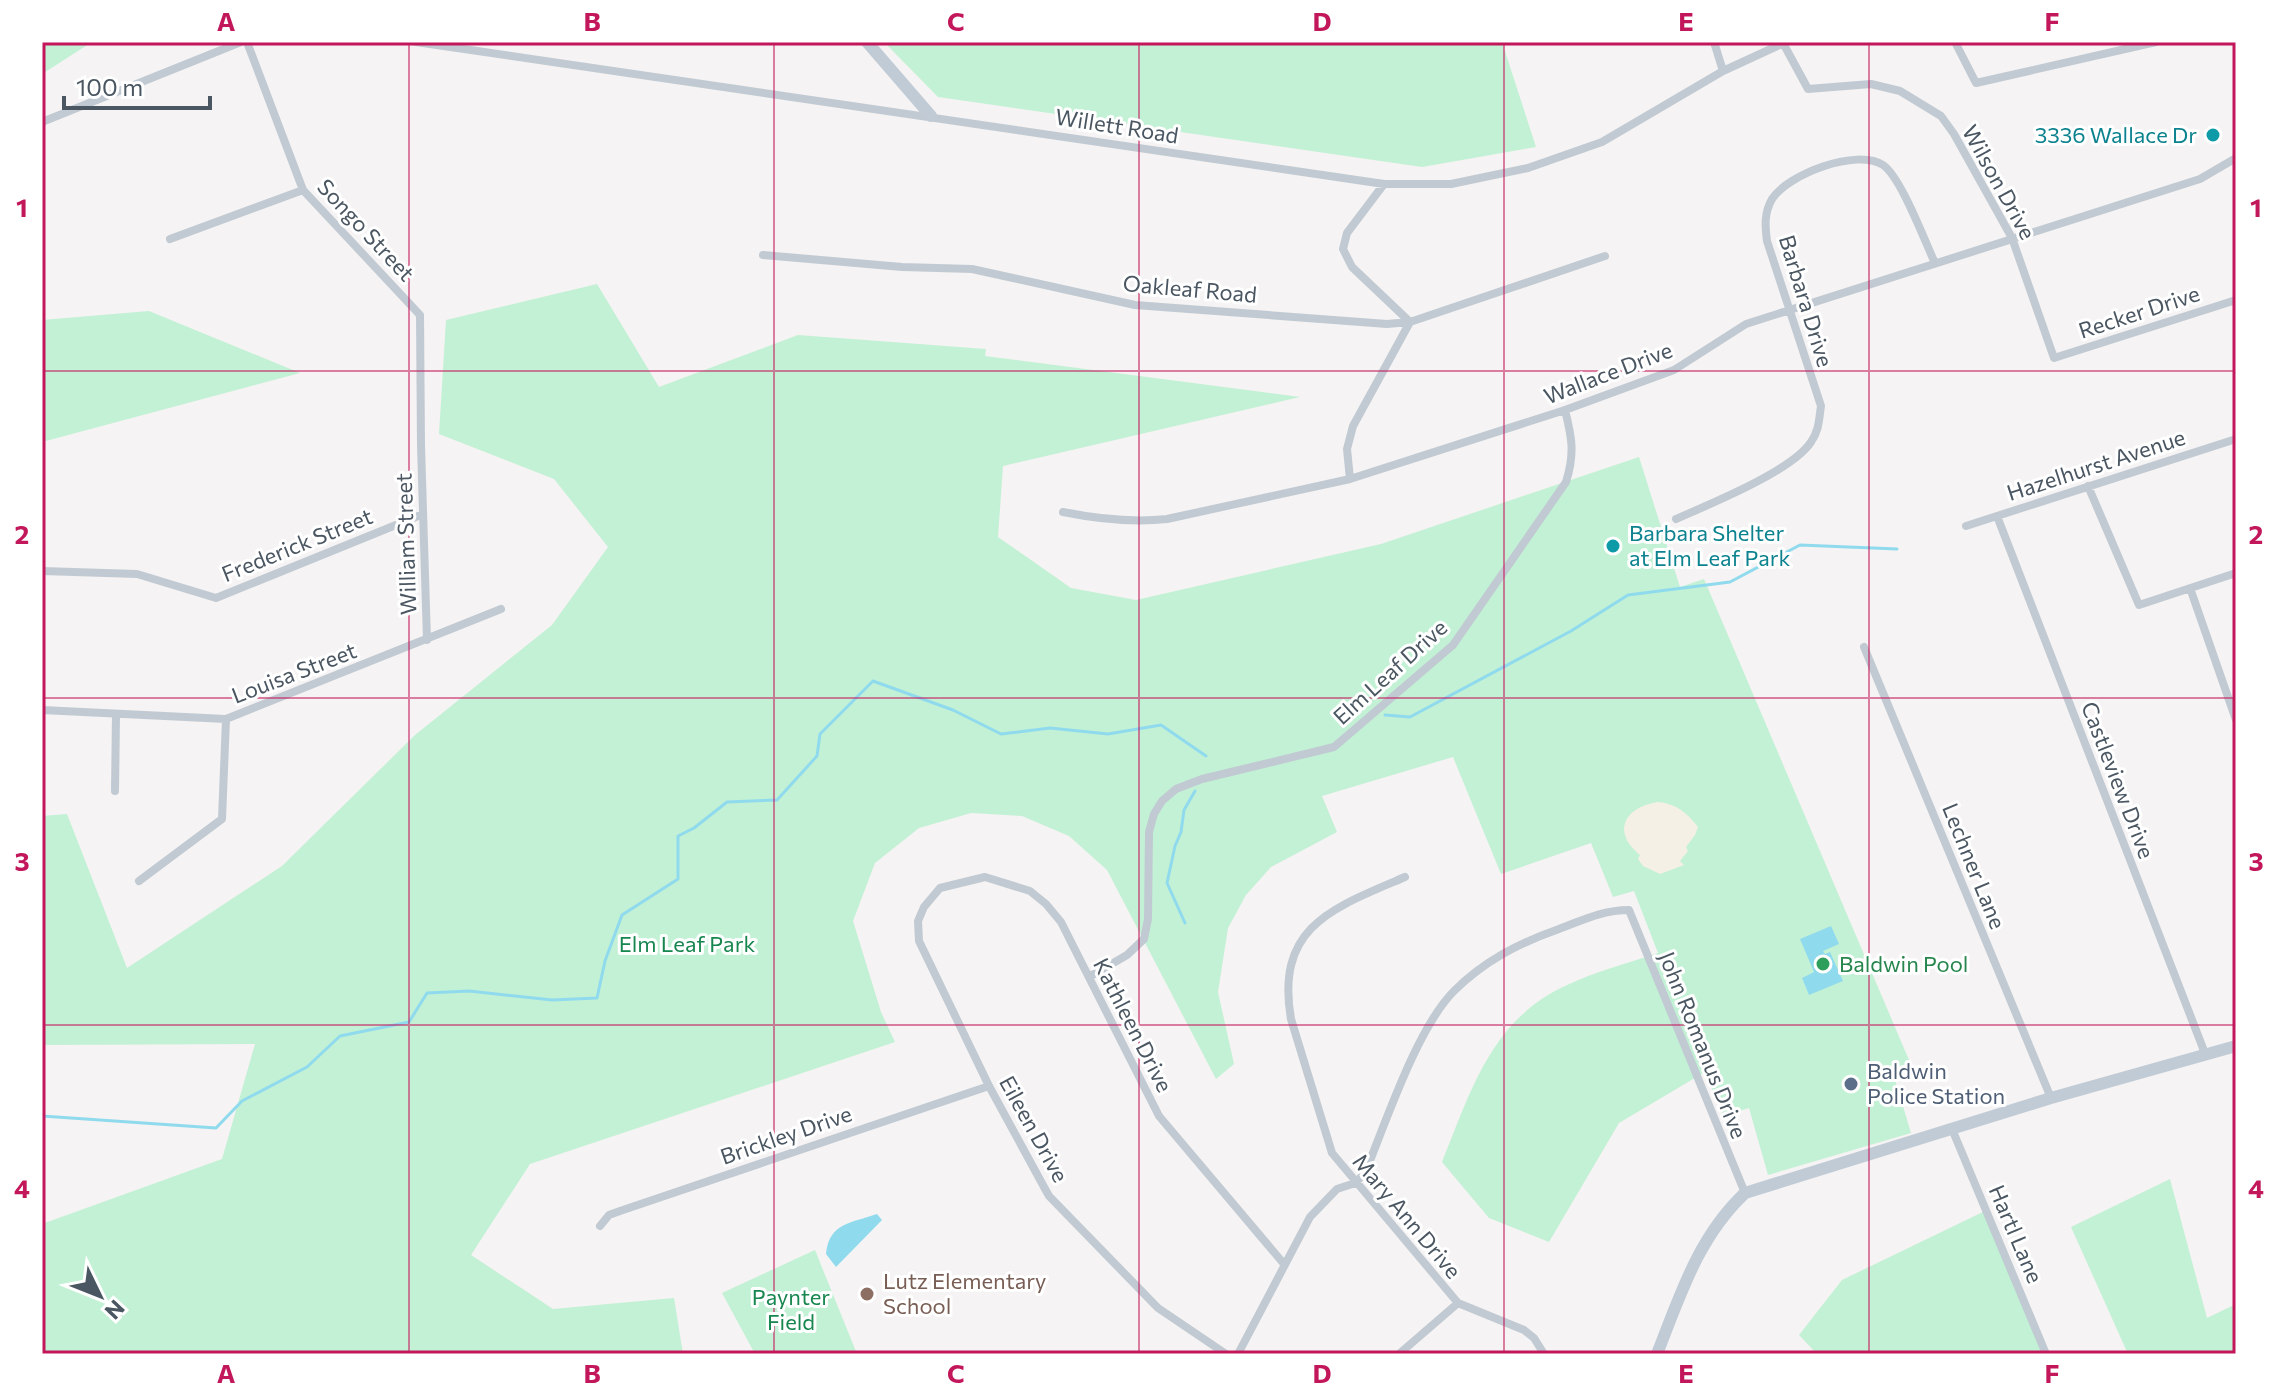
<svg xmlns="http://www.w3.org/2000/svg" width="2278" height="1396" viewBox="0 0 2278 1396" font-family="Commissioner,sans-serif">
<style>
.green{fill:#c3f1d5}
.sand{fill:#f5f0e5}
.water{fill:#90daee}
.lines{fill:none;stroke-linecap:round;stroke-linejoin:round}
.stream{stroke:#90daee;stroke-width:3}
.street{stroke:#c1cad2;stroke-width:8}
.secondary{stroke:#c1cbd6;stroke-width:12}
.grid{fill:none;stroke:#c2185b;stroke-width:2;stroke-opacity:0.55}
.culture-dot{fill:#0f9aa8;stroke:#fff;stroke-width:3}
.leisure-dot{fill:#2e9e5b;stroke:#fff;stroke-width:3}
.service-dot{fill:#5c6f8a;stroke:#fff;stroke-width:3}
.education-dot{fill:#8d6e63;stroke:#fff;stroke-width:3}
.labels{text-anchor:middle;stroke-width:6;stroke-linejoin:round;paint-order:stroke}
.street-label{font-size:22px;fill:#4a5661;stroke:#fff}
.culture-label{font-size:22px;fill:#0d838f;stroke:#fff;text-anchor:end}
.park-label{font-size:22px;fill:#17864f;stroke:#fff}
.leisure-label{font-size:22px;fill:#27864d;stroke:#fff;text-anchor:start}
.service-label{font-size:22px;fill:#4e5e75;stroke:#fff;text-anchor:start}
.education-label{font-size:22px;fill:#785e54;stroke:#fff;text-anchor:start}
.neatline{fill:none;stroke:#c2185b;stroke-width:3}
.grid-label{font-size:26px;text-anchor:middle;font-weight:bold;fill:#c2185b}
</style>
<rect width="100%" height="100%" fill="#f5f3f3"/>
<path class="green" d="M42 42H92L42 74Z
M884 42H1502L1536 147 1422 167 938 97Z
M597 284 659 387 798 335 986 349 985 356 1300 397 1003 466 998 537 1071 588 1136 600 1381 544 1639 457 1680 587 1704 579 1912 1067 1893 1073 1911 1133 1768 1175 1749 1108 1723 1116 1705 1072 1619 1123 1549 1242 1489 1218 1442 1162C1470 1093 1491 1020 1565 986 1594 972 1628 963 1658 953L1634 891 1613 897 1591 843 1501 874 1453 757 1322 796 1337 832 1271 867 1246 895 1228 928 1218 992 1234 1064 1216 1079 1107 870 1069 836 1022 816 971 813 919 828 875 863 853 921 881 1012 895 1042 530 1164 471 1255 553 1309 674 1298 683 1354H42V1224L222 1159 255 1044 42 1045V816L67 814 127 968 282 866 415 735 552 625 608 547 554 479 439 434 446 320Z
M149 311 300 373 42 442V320Z
M2170 1179 2207 1318 2236 1304V1354H2128L2071 1227Z
M1987 1210 2045 1354H1817L1799 1335 1842 1280Z
M815 1250 857 1354H755L722 1293Z"/>
<path class="sand" d="M1658 802C1677 804 1687 813 1698 827L1695 835 1686 847 1688 851 1680 861 1684 865 1660 874 1643 866 1638 859 1640 855C1611 831 1625 807 1658 802Z"/>
<path class="water" d="M1831 926 1839 944 1823 951 1825 954 1830 952 1843 981 1809 995 1802 978 1814 972 1800 939Z
M877 1214 882 1220 836 1267 826 1254C829 1223 851 1223 877 1214Z"/>
<g class="lines">
<path class="stream" d="M1385 715 1410 717 1571 631 1628 595 1730 582 1800 545 1897 549
M1185 923 1167 883 1175 846 1181 832 1184 810 1195 791
M42 1116 216 1128 242 1101 307 1067 340 1036 409 1022 427 993 469 991 552 1000 597 998 605 961 622 915 678 879V836L694 828 727 802 777 800 817 756 820 734 873 681 953 710 1001 734 1050 728 1108 734 1161 725 1206 756"/>
<path class="street" d="M247 42 303 190 420 315 421 446 427 640
M416 42 1384 184H1451L1528 168 1602 142 1723 71 1786 42
M1714 42 1723 71
M1955 42 1976 83 2156 42
M1783 43 1808 89 1871 84 1900 91 1941 116 1954 134 2012 238 2054 358 2236 300
M42 122 241 42
M170 239 303 190
M763 255 902 267 972 269 1135 305 1387 324 1410 322 1605 256
M1350 479 1347 449 1353 426 1410 322 1352 267 1343 249 1347 233 1384 184
M2088 486 2139 605 2236 573
M1063 512C1098 519 1131 523 1167 519L1350 479 1565 410 1674 370 1746 324 2200 179 2236 158
M1997 516 2206 1056
M1676 519C1710 504 1792 471 1811 442 1819 431 1819 419 1821 406L1767 241C1765 226 1764 213 1772 199 1788 174 1857 148 1883 165 1901 177 1925 242 1935 263
M1966 526 2236 439
M42 571 137 574 216 598 423 514
M2190 588 2236 720
M1864 647 2051 1098
M42 710 226 719 501 609
M115 791 116 715
M1405 877C1333 908 1275 926 1291 1019L1332 1153 1458 1303 1524 1330 1534 1338 1544 1354
M139 881 222 819 226 719
M1089 977 1127 955 1144 939 1148 919 1149 832 1154 814 1162 801 1176 789 1202 779 1334 747 1453 645 1566 482C1575 453 1572 438 1565 410
M1952 1129 2046 1354
M600 1226 609 1215 620 1211 989 1086
M1226 1354 1158 1308 1049 1196 1044 1187 989 1086 919 941 918 921 924 907 940 888 985 877 1030 891 1046 904 1061 922 1159 1116 1284 1264
M1238 1354 1310 1217 1337 1189 1355 1183 1365 1173C1386 1122 1417 1028 1454 991 1484 961 1519 943 1559 929 1583 920 1603 910 1629 910L1745 1193
M1399 1354 1458 1303"/>
<path class="secondary" d="M867 42 931 116
M1657 1354C1680 1296 1698 1237 1745 1193L2051 1098 2236 1046"/>
</g>
<path class="grid" d="M409 42V1354M774 42V1354M1139 42V1354M1504 42V1354M1869 42V1354M42 371H2236M42 698H2236M42 1025H2236"/>
<g class="culture-dot">
<circle cx="2213" cy="135" r="8"/>
<circle cx="1613" cy="546" r="8"/>
</g>
<circle class="leisure-dot" cx="1823" cy="964" r="8"/>
<circle class="service-dot" cx="1851" cy="1084" r="8"/>
<circle class="education-dot" cx="867" cy="1294" r="8"/>
<g class="labels">
<g class="street-label">
<text transform="translate(1117 126) rotate(9)" y="8">Willett Road</text>
<text transform="translate(1999 182) rotate(61)" y="8">Wilson Drive</text>
<text transform="translate(366 230) rotate(47)" y="8">Songo Street</text>
<text transform="translate(1190 289) rotate(5)" y="8">Oakleaf Road</text>
<text transform="translate(1806 301) rotate(73)" y="8">Barbara Drive</text>
<text transform="translate(2139 312) rotate(-18)" y="8">Recker Drive</text>
<text transform="translate(1608 373) rotate(-21)" y="8">Wallace Drive</text>
<text transform="translate(2096 465) rotate(-18)" y="8">Hazelhurst Avenue</text>
<text transform="translate(406 544) rotate(-92)" y="8">William Street</text>
<text transform="translate(297 545) rotate(-22)" y="8">Frederick Street</text>
<text transform="translate(1390 672) rotate(-42)" y="8">Elm Leaf Drive</text>
<text transform="translate(294 673) rotate(-21)" y="8">Louisa Street</text>
<text transform="translate(2118 780) rotate(69)" y="8">Castleview Drive</text>
<text transform="translate(1974 866) rotate(68)" y="8">Lechner Lane</text>
<text transform="translate(1133 1025) rotate(63)" y="8">Kathleen Drive</text>
<text transform="translate(1703 1045) rotate(68)" y="8">John Romanus Drive</text>
<text transform="translate(1034 1129) rotate(61)" y="8">Eileen Drive</text>
<text transform="translate(786 1135) rotate(-19)" y="8">Brickley Drive</text>
<text transform="translate(1407 1216) rotate(50)" y="8">Mary Ann Drive</text>
<text transform="translate(2016 1234) rotate(67)" y="8">Hartl Lane</text>
</g>
<g class="culture-label">
<text x="2197" y="143">3336 Wallace Dr</text>
<text x="1629" y="541" text-anchor="start">Barbara Shelter<tspan x="1629" dy="25">at Elm Leaf Park</tspan></text>
</g>
<g class="park-label">
<text x="687" y="952">Elm Leaf Park</text>
<text x="791" y="1305">Paynter<tspan x="791" dy="25">Field</tspan></text>
</g>
<g class="leisure-label">
<text x="1839" y="972">Baldwin Pool</text>
</g>
<g class="service-label">
<text x="1867" y="1079">Baldwin<tspan x="1867" dy="25">Police Station</tspan></text>
</g>
<g class="education-label">
<text x="883" y="1289">Lutz Elementary<tspan x="883" dy="25">School</tspan></text>
</g>
</g>
<rect width="2278" height="1396" fill="none" stroke="#ffffff" stroke-width="88"/>
<g transform="translate(100 1296) rotate(133)" stroke="#ffffff" stroke-width="6" paint-order="stroke">
<path d="M0-6L14 30L0 20L-14 30Z" fill="#4a5661"/>
<text y="-12" font-size="22" font-weight="bold" text-anchor="middle" fill="#4a5661">N</text>
</g>
<path d="M64 96v12h146v-12" fill="none" stroke="#4a5661" stroke-width="4"/>
<text x="76" y="96" font-size="24" fill="#4a5661" stroke="#ffffff" stroke-width="6" paint-order="stroke">100 m</text>
<rect x="44" y="44" width="2190" height="1308" class="neatline"/>
<g class="grid-label">
<text x="226" y="31">A</text>
<text x="592" y="31">B</text>
<text x="956" y="31">C</text>
<text x="1322" y="31">D</text>
<text x="1686" y="31">E</text>
<text x="2052" y="31">F</text>
<text x="22" y="217">1</text>
<text x="2256" y="217">1</text>
<text x="22" y="544">2</text>
<text x="2256" y="544">2</text>
<text x="22" y="871">3</text>
<text x="2256" y="871">3</text>
<text x="22" y="1198">4</text>
<text x="2256" y="1198">4</text>
<text x="226" y="1383">A</text>
<text x="592" y="1383">B</text>
<text x="956" y="1383">C</text>
<text x="1322" y="1383">D</text>
<text x="1686" y="1383">E</text>
<text x="2052" y="1383">F</text>
</g>
</svg>
